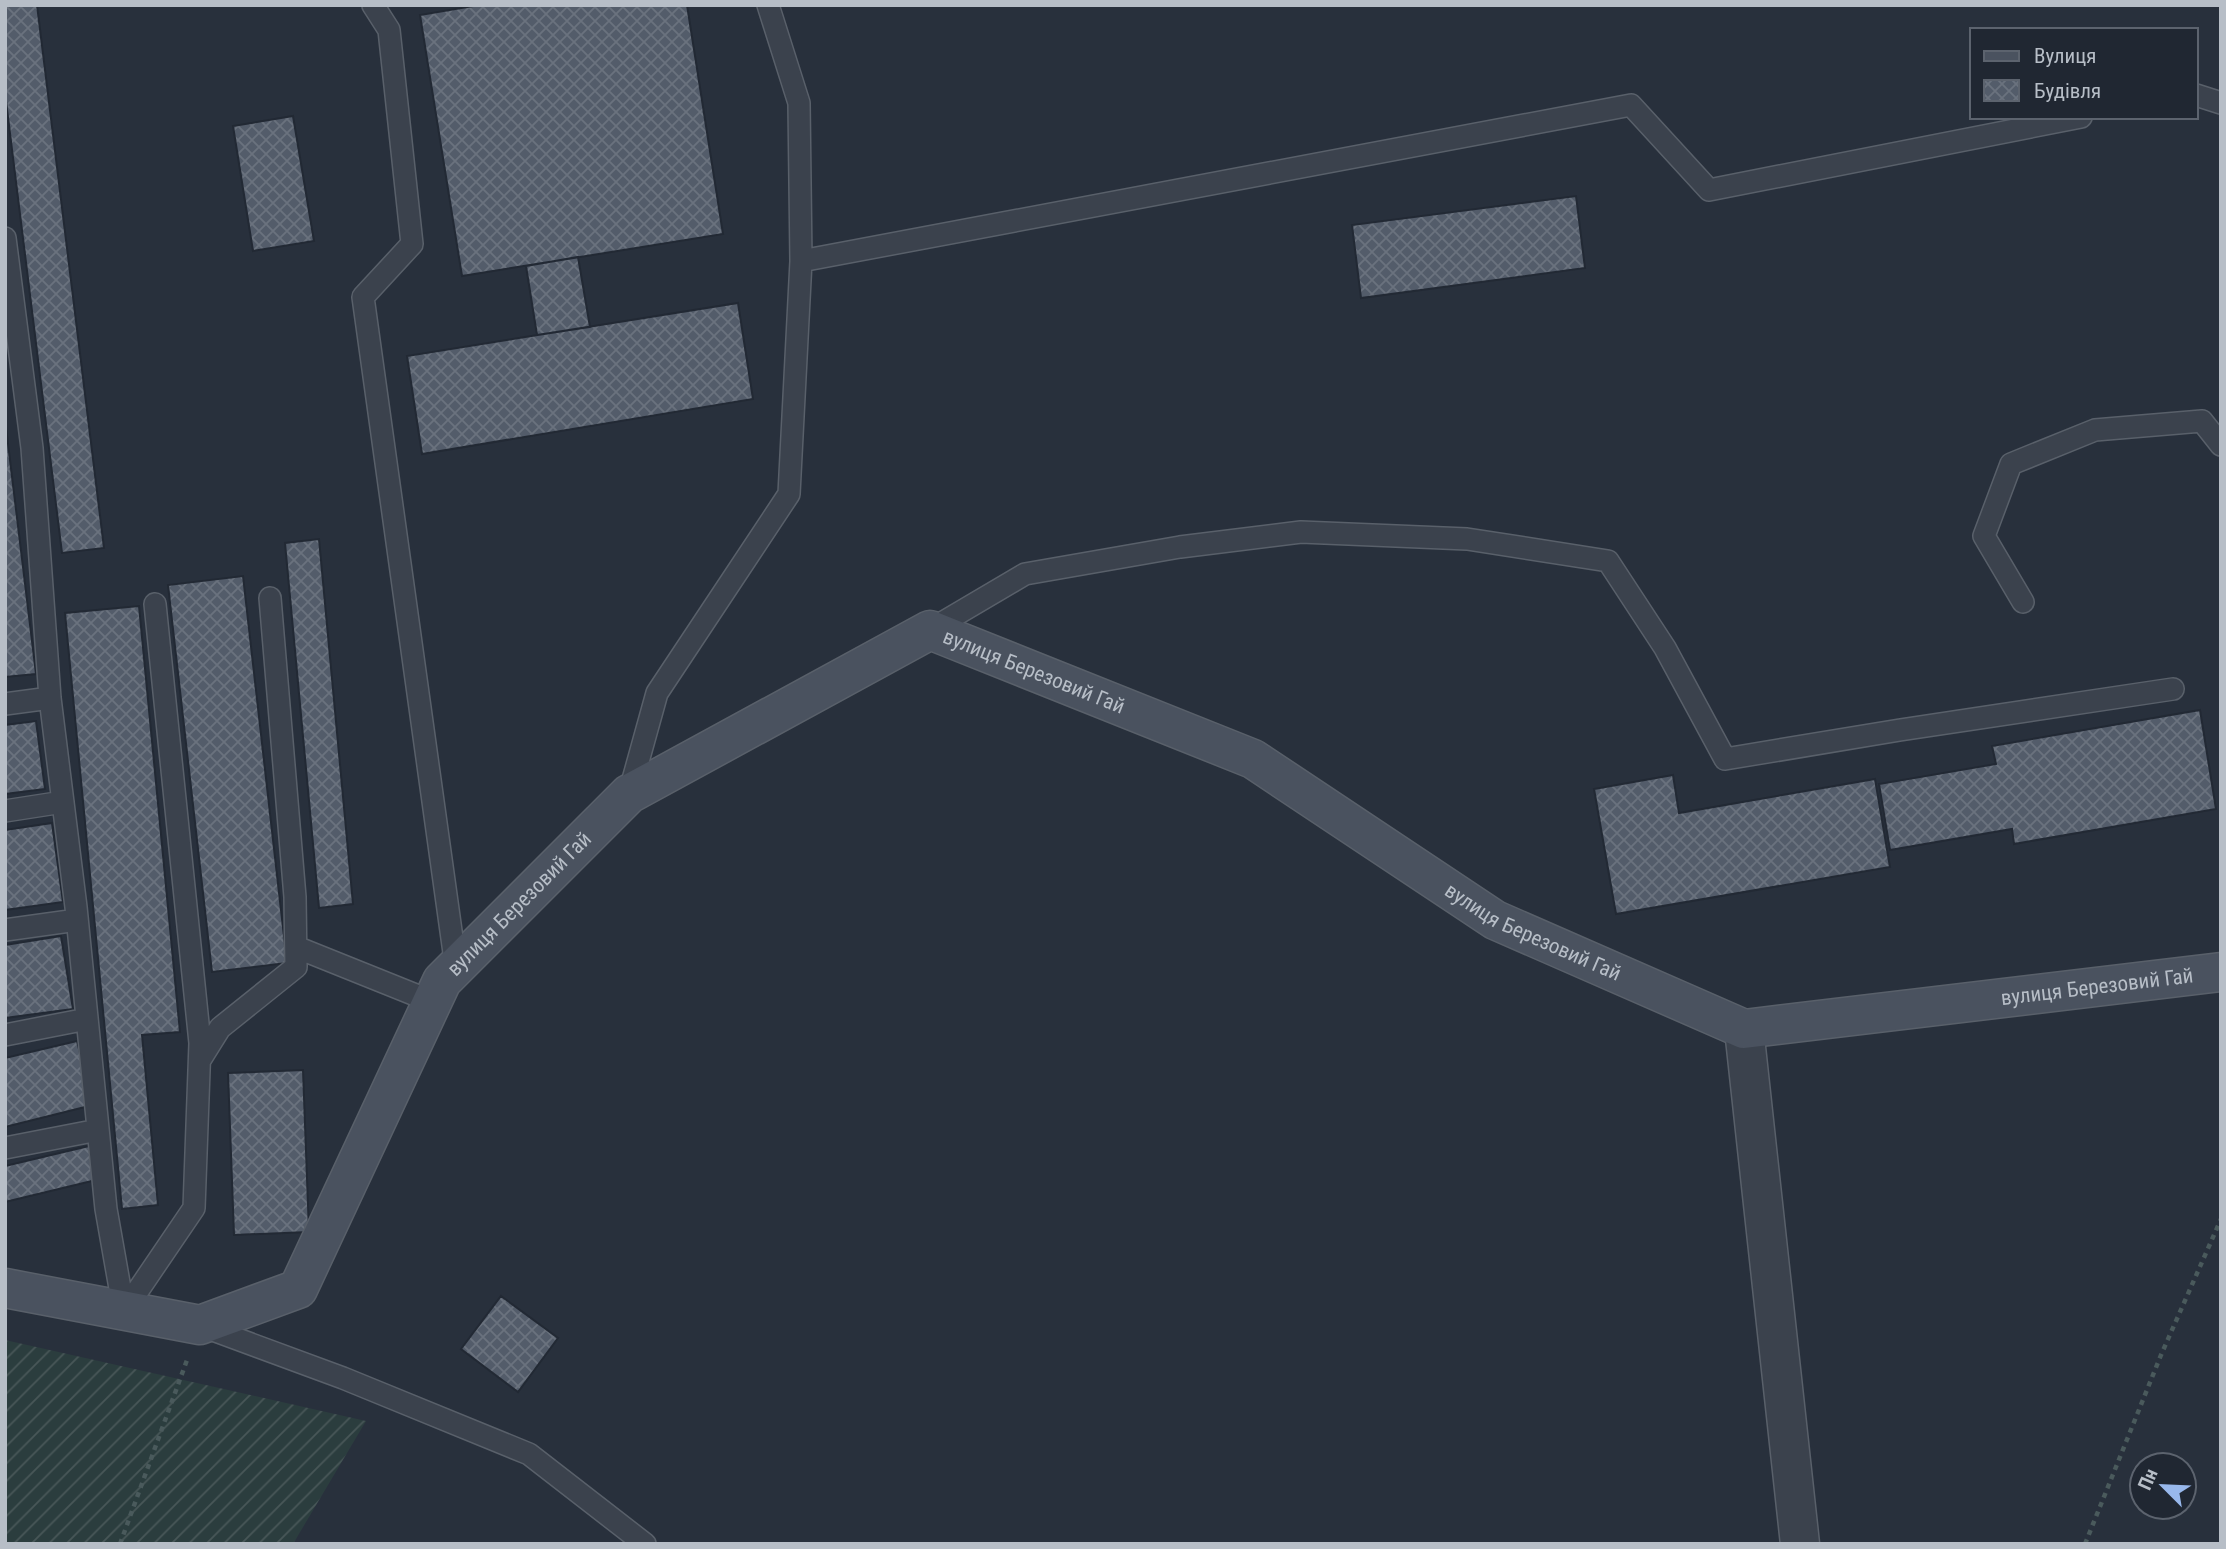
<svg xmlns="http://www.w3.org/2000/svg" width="2226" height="1549" viewBox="0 0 2226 1549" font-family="'Roboto Condensed',sans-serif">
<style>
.garden{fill:url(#garden-furrows)}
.building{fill:url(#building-cross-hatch);stroke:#222934;stroke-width:2}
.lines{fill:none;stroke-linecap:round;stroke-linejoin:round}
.lane-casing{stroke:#59606a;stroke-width:24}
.street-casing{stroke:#59606a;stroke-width:41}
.secondary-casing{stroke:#59606a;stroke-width:41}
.path{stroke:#4a5a5c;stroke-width:4.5;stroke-dasharray:5 5;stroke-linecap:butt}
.lane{stroke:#3b424d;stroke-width:21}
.street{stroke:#3b424d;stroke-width:38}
.secondary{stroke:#4a525f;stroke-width:38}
.labels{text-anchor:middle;stroke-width:6;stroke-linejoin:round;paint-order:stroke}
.street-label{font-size:21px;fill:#b7bec7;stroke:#202732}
</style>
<defs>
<pattern id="garden-furrows" width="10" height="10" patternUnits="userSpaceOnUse" patternTransform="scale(1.75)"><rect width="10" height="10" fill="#2b3d3e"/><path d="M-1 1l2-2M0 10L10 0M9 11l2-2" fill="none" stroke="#485758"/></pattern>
<pattern id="building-cross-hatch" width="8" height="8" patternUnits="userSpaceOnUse" patternTransform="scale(1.75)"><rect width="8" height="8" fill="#535c6a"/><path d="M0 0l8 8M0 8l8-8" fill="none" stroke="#6a727e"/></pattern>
</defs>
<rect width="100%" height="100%" fill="#28303c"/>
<path class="garden" d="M5 1340 366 1421 293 1544H5Z"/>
<path class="building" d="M5 5H37L104 548 62 553 5 93Z
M479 5H687L723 234 462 276 420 15Z
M293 116 314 241 253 251 233 126Z
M1576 196 1585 268 1361 298 1352 225Z
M578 257 590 327 537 335 526 266Z
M738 303 753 399 422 454 407 356Z
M5 419 36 674 5 677Z
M319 539 353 904 319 908 285 543Z
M243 576 287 963 212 972 168 585Z
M139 606 180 1032 142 1035 158 1205 122 1209 65 613Z
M2200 710 2216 809 2014 844 2012 829 1890 850 1879 784 1996 764 1992 746Z
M36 721 45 789 5 794V725Z
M1673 775 1679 813 1875 779 1890 867 1616 914 1594 789Z
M52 823 63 902 5 910V830Z
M61 936 73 1009 5 1018V945Z
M77 1041 93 1105 5 1127V1058Z
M303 1070 309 1232 234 1235 228 1073Z
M89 1146 96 1180 5 1202V1166Z
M501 1296 558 1338 518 1392 461 1349Z"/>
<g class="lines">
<defs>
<path id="lane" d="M373 5 389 30 412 244 363 297 456 967
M2196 95 2221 103
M5 238 32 448 50 698 76 907 106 1209 124 1311
M801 261 1631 105 1709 190 2081 117
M2023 602 1984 536 2011 464 2095 430 2202 421 2221 445
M930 630 1025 574 1180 547 1301 532 1467 539 1608 561 1665 648 1725 759 1900 730 2173 689
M5 704 50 698
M629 794 657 693 789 494 801 261 799 103 768 5
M5 811 63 802
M5 930 77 920
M296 947 433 1002
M5 1035 87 1019
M200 1060 220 1028 296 967 295 897 270 598
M5 1148 98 1130
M124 1311 194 1208 200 1043 155 604
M202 1326 343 1378 529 1454 645 1544"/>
<path id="street" d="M1744 1029 1800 1544"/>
<g id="secondary">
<path id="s1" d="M5 1288 200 1325 298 1289 442 981 629 794 930 630 1253 759 1495 920 1744 1029 2221 972"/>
</g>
</defs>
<use href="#lane" class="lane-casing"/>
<use href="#street" class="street-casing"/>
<use href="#secondary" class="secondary-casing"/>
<path class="path" d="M120 1544 187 1360
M2085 1544 2161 1355 2221 1219"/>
<use href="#lane" class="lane"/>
<use href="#street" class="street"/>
<use href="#secondary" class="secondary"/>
</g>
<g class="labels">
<g class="street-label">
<text dy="7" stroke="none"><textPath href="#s1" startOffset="1362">вулиця Березовий Гай</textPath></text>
<text dy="7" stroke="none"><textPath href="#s1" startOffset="752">вулиця Березовий Гай</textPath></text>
<text dy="7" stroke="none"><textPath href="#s1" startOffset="1928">вулиця Березовий Гай</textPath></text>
<text dy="7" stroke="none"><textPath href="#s1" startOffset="2516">вулиця Березовий Гай</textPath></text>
</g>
</g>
<rect width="2226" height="1549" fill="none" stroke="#b7bec7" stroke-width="14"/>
<rect x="1970" y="28" width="228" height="91" fill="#202732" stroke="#5c636e" stroke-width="2"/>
<rect x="1984" y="51" width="35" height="10" fill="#4a525f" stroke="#5c636e" stroke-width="2"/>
<text x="2034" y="63" font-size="21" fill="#b7bec7">Вулиця</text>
<rect x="1984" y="80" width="35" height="21" fill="url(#building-cross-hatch)" stroke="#5c636e" stroke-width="2"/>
<text x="2034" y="98" font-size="21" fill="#b7bec7">Будівля</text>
<g transform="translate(2163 1486) rotate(294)"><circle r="33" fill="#202732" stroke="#5c636e" stroke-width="2"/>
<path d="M0-5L12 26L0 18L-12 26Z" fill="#98b8ec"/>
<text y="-10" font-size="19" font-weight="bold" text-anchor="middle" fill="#b7bec7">Пн</text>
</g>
</svg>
